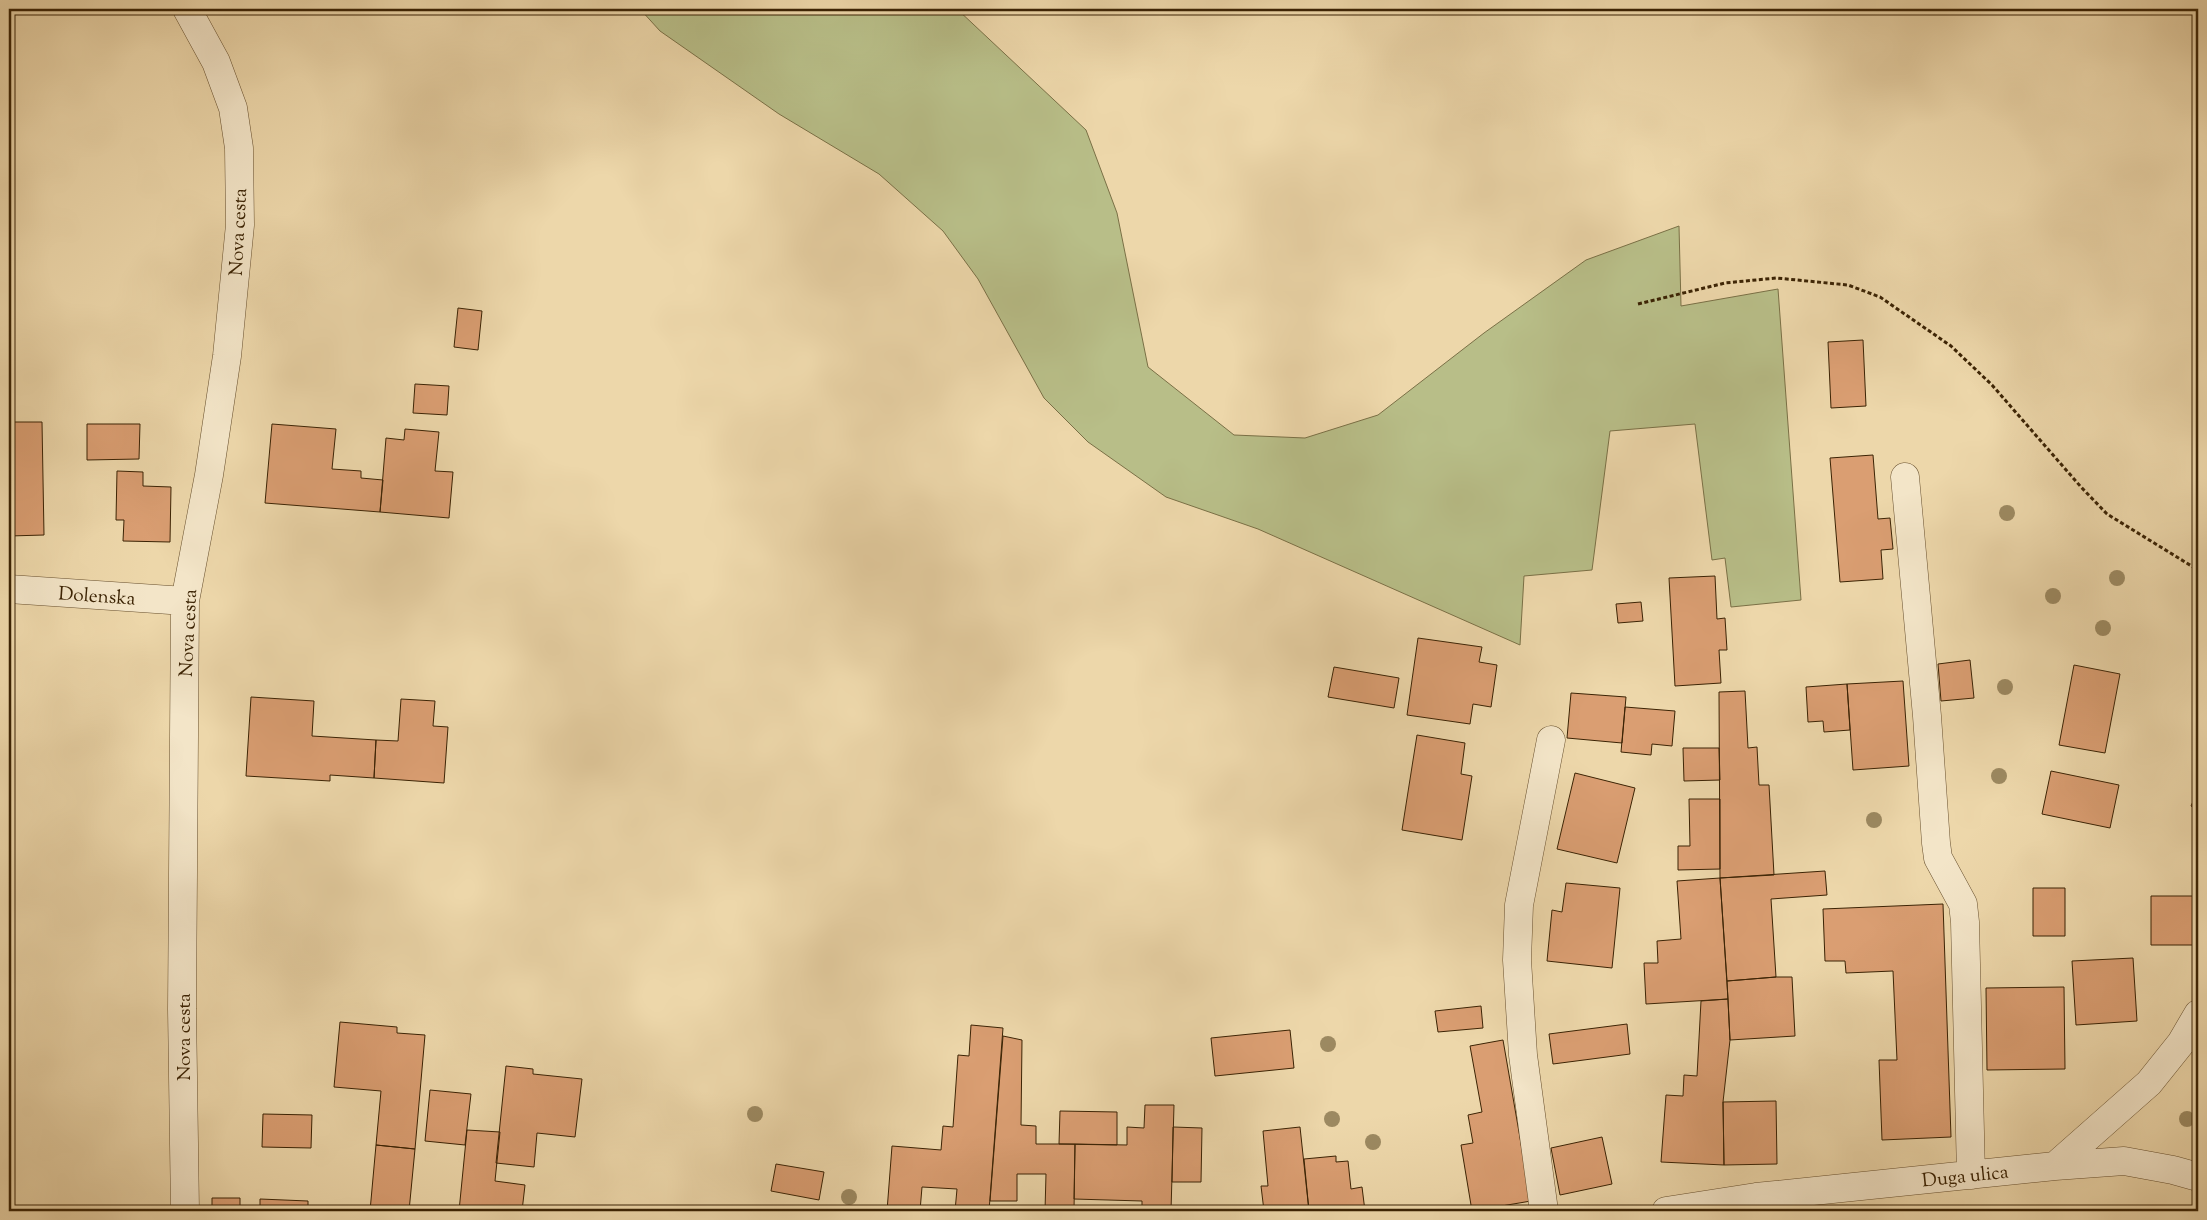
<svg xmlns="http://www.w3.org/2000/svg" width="2207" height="1220" viewBox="0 0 2207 1220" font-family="'Sorts Mill Goudy',serif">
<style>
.green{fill:#b8be88;stroke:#7a7046}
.building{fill:#da9e72;stroke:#3b2304}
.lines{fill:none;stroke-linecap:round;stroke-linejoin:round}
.minor-casing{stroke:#68502e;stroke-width:29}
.path{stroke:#3b2304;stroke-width:3;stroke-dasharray:4 2.5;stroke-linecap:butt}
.minor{stroke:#f3e5c8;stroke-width:28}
.tree{fill:#9c8961}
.labels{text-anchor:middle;stroke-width:4.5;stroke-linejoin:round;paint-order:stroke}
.street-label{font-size:19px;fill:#3b2304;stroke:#f3e5c8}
</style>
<rect width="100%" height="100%" fill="#edd7aa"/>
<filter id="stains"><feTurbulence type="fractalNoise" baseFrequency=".004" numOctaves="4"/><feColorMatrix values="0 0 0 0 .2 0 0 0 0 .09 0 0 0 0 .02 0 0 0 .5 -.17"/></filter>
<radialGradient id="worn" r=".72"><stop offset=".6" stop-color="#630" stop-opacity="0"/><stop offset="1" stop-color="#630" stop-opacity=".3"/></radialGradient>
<path class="green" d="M640 9H957L1086 130 1117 213 1148 367 1234 435 1305 438 1378 415 1484 333 1586 260 1679 226 1681 306 1778 289 1801 600 1731 607 1725 558 1712 560 1695 424 1610 431 1592 570 1524 576 1520 645 1258 529 1166 497 1088 442 1044 398 978 279 943 231 879 174 779 114 660 31Z"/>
<path class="building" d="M458 308 482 311 478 350 454 347Z
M1863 340 1866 406 1831 408 1828 342Z
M415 384 449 386 447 415 413 413Z
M9 422H42L44 535 9 536Z
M87 424H140L139 459 87 460Z
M272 424 336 429 332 469 361 471V478L383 480 380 512 265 503Z
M405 429 439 432 435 471 453 472 449 518 380 512 386 438 404 440Z
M1873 455 1878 519 1890 518 1893 549 1881 550 1883 579 1840 582 1830 458Z
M117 471 143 472V486L171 487 170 542 123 541 124 520H116Z
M1715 576 1717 619 1725 618 1727 650H1719L1721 683 1675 686 1669 578Z
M1641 602 1643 621 1618 623 1616 604Z
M1418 638 1482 647 1479 662 1497 665 1491 707 1473 704 1470 724 1407 715Z
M1970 660 1974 698 1941 701 1938 664Z
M2074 665 2120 674 2105 753 2059 745Z
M1334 667 1399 678 1394 708 1328 697Z
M1903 681 1909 766 1853 770 1847 684Z
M1847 684 1850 730 1824 732 1823 721 1808 722 1806 687Z
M1745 691 1748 748 1757 747 1759 785H1769L1774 875 1720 878 1719 692Z
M1571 693 1626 697 1622 743 1567 738Z
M251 697 314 701 312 736 376 740 374 778 330 775V781L246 776Z
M401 699 435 701 433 726 448 727 444 783 374 778 376 740 398 741Z
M1625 707 1675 711 1672 746 1652 744 1651 755 1621 752Z
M1417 735 1465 743 1461 774 1472 776 1462 840 1402 830Z
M1683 748H1719L1720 780 1684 781Z
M2051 771 2119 785 2110 828 2042 814Z
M1575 773 1635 788 1617 863 1557 849Z
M2198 790V810L2191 806Z
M1689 799H1720V869L1678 870V846H1690Z
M1825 871 1827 895 1771 899 1776 977 1727 981 1720 878Z
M1720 878 1728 999 1646 1004 1644 963H1658L1657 941 1681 939 1677 881Z
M1566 883 1620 888 1612 968 1547 961 1552 910 1562 912Z
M2033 888H2065V936H2033Z
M2151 896H2194V945H2151Z
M1943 904 1951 1137 1882 1140 1879 1060H1897L1893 971 1846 973 1845 961H1825L1823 909Z
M2133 958 2137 1021 2076 1025 2072 961Z
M1776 977H1792L1795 1036 1730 1040 1727 981Z
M2064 987 2065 1069 1987 1070 1986 988Z
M1728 999 1730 1040 1723 1102 1724 1165 1661 1162 1666 1095 1683 1096 1684 1075 1697 1076 1701 1001Z
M1481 1006 1483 1028 1438 1032 1435 1011Z
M340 1022 397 1027V1033L425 1035 415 1149 376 1145 381 1091 334 1087Z
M1627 1024 1630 1054 1553 1064 1549 1034Z
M971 1025 1003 1028 989 1211H955L957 1189 922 1187 920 1211H887L892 1146 941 1150 943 1126 953 1127 958 1055 969 1056Z
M1290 1030 1294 1068 1215 1076 1211 1038Z
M1003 1036 1022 1040 1021 1125 1036 1126V1144H1075L1074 1211H1045L1046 1174H1017V1201H990Z
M1503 1040 1531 1201 1472 1211 1461 1145 1473 1143 1468 1115 1482 1112 1470 1046Z
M506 1066 533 1069V1074L582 1079 575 1137 537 1133 534 1167 496 1163Z
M430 1090 471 1094 465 1145 425 1141Z
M1776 1101 1777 1164 1724 1165 1723 1102Z
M1145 1105H1174L1171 1211H1142V1201L1074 1199 1075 1144 1127 1145V1127L1144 1128Z
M1060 1111 1117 1112V1145L1059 1144Z
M263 1114 312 1115 311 1148 262 1147Z
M1173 1127 1202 1128 1201 1182H1172Z
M1300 1127 1309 1211H1264L1261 1186H1268L1263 1131Z
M467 1130 500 1132 495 1181 525 1185 522 1211H459Z
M1602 1137 1612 1184 1560 1195 1551 1148Z
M376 1145 415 1149 409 1211H370Z
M1336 1156V1162L1348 1161 1351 1189 1362 1187 1365 1211H1309L1304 1159Z
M776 1164 824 1172 819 1200 771 1191Z
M212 1198H240V1211H212Z
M260 1199 308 1201V1211H260Z"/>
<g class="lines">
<defs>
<path id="minor" d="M1905 477 1927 716 1936 843 1938 858 1963 904 1965 922 1971 1175
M9 589 185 601
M2055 1166 2149 1083 2181 1043 2198 1014
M185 1211 182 1009 185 601 209 475 227 356 240 225 239 148 233 108 216 62 187 9
M1544 1211 1523 1055 1517 960 1519 905 1551 740
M1666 1211 1756 1197 2055 1166 2124 1161 2173 1170 2198 1177"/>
</defs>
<use href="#minor" class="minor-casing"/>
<path class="path" d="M1638 304 1725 283 1776 278 1848 285 1880 297 1951 346 1992 385 2081 487 2107 514 2198 570"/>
<use href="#minor" class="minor"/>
</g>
<g class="tree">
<circle cx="2007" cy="513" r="8"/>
<circle cx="2117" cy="578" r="8"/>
<circle cx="2053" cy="596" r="8"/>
<circle cx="2103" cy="628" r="8"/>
<circle cx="2005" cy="687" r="8"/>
<circle cx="1999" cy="776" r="8"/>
<circle cx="1874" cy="820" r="8"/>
<circle cx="1328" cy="1044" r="8"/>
<circle cx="755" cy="1114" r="8"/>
<circle cx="1332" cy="1119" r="8"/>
<circle cx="2187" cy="1119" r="8"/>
<circle cx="1373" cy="1142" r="8"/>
<circle cx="849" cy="1197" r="8"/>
</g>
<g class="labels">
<g class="street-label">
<text transform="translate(237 232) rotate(-87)" y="7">Nova cesta</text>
<text transform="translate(97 595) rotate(4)" y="7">Dolenska</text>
<text transform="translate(187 633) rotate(-87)" y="7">Nova cesta</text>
<text transform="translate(183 1037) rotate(-90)" y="7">Nova cesta</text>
<text transform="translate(1965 1175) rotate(-6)" y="7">Duga ulica</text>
</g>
</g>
<rect width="2207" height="1220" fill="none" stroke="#edd7aa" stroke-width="30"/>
<rect x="10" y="10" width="2187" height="1200" fill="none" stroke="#3b2304" stroke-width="2.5"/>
<rect x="15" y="15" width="2177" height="1190" fill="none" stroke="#3b2304"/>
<rect width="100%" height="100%" filter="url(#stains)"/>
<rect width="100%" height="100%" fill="url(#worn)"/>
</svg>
